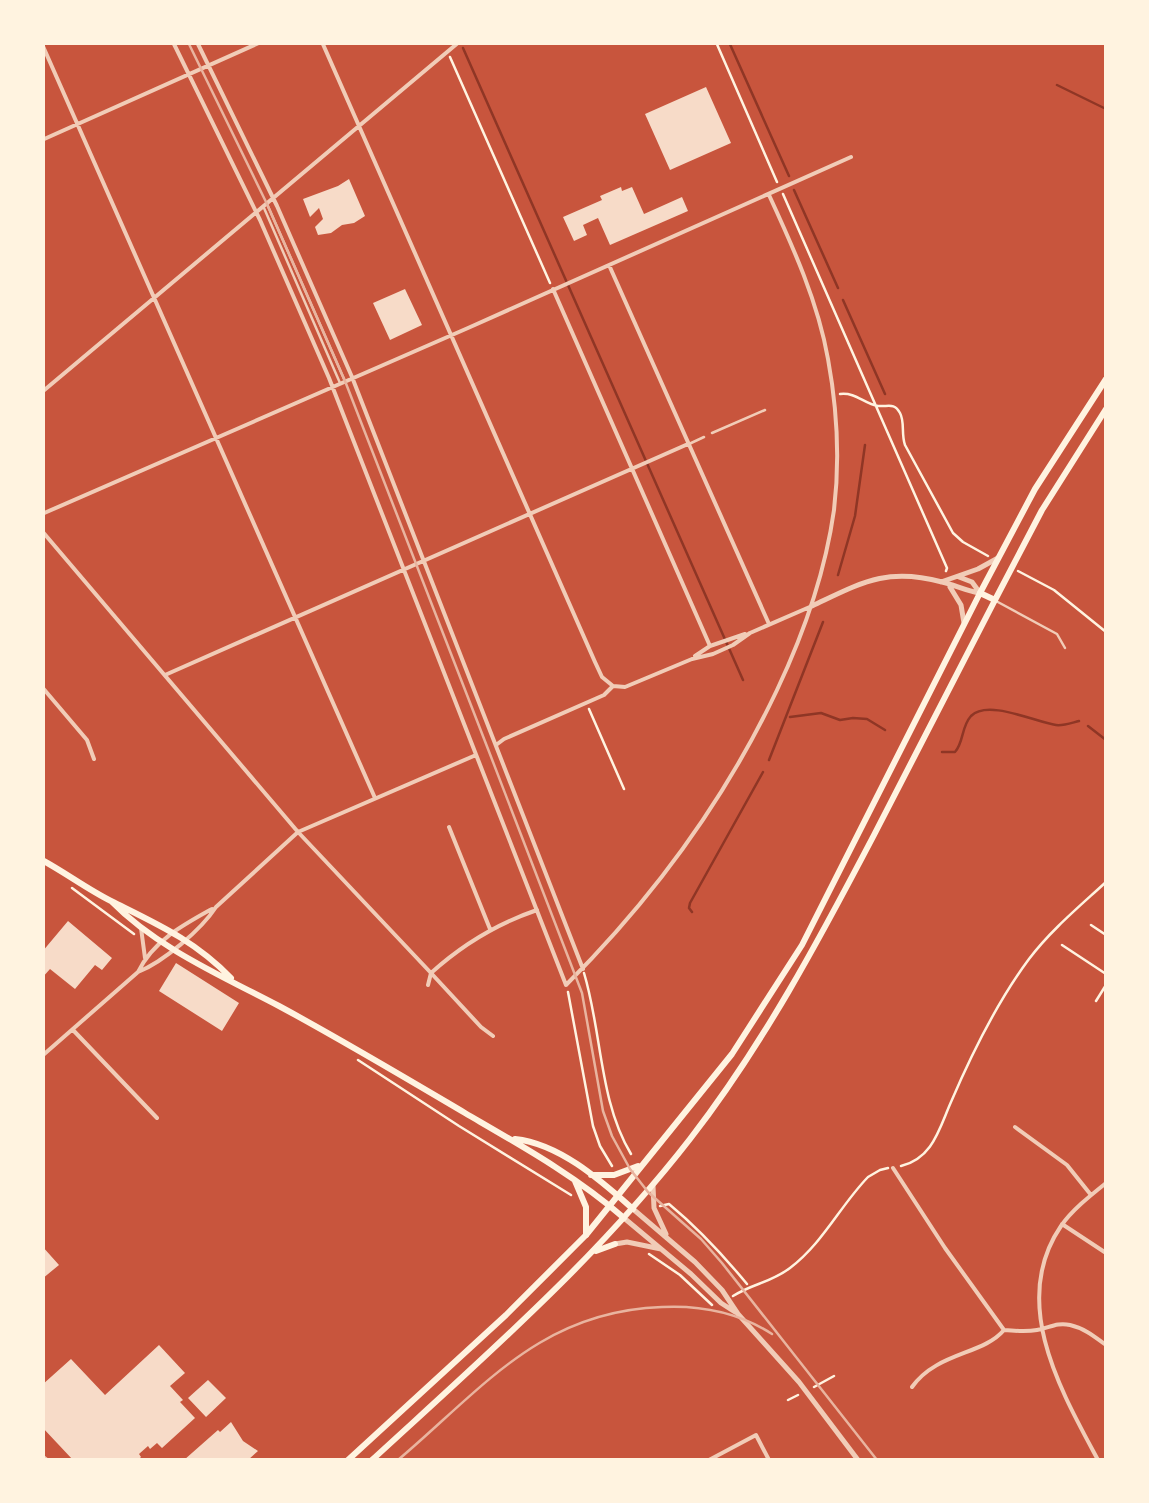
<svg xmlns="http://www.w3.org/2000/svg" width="1149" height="1503" viewBox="0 0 1149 1503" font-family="'Roboto Condensed',sans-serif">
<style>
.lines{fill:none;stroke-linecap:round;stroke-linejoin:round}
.stream{stroke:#8f3625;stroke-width:2.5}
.building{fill:#f7dbc8}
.path{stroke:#fff3e0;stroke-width:2.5}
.service{stroke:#f1ccb7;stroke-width:2.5}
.pedestrian{stroke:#f1ccb7;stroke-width:2.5}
.minor{stroke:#f1ccb7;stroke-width:4}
.tertiary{stroke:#f1ccb7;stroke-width:5}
.secondary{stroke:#fff3e0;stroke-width:6}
.primary{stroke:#fff3e0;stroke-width:6}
.trunk{stroke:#fff3e0;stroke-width:6}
.tram{stroke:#e9b49f;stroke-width:2.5}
</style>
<rect width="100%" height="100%" fill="#c8553d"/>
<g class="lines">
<path class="stream" d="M729 42 789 176
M463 48 743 680
M1057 85 1106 109
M794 190 838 288
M843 300 885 394
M838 575 855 516 865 445
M790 717 821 713 840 720 853 718 867 719 885 730
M1088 726 1106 740
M942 752H955C964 742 961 727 971 716 988 699 1035 722 1056 725 1063 726 1071 723 1079 721
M769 760 823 622
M692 912 689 908 690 903 763 772"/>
</g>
<path class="building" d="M706 87 731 143 670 170 645 114Z
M349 179 365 216 354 223 342 225 331 233 318 235 315 227 323 219 319 208 310 217 303 199 338 186Z
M621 187 622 191 632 187 644 214 682 197 688 211 610 245 598 218 583 225 587 235 574 241 563 217 602 200 600 196Z
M405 289 422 325 390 340 373 303Z
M68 921 112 958 102 970 95 965 75 989 50 969 42 978V952Z
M176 963 239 1003 222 1031 159 991Z
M42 1246 59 1265 42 1279Z
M159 1345 185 1373 170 1386 183 1400 180 1402 195 1418 162 1448 157 1443 150 1449 148 1446 139 1454 141 1457 138 1460H73L42 1427V1385L71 1359 105 1395Z
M208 1380 226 1398 206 1417 188 1398Z
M231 1422 243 1441 258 1451 248 1460H184L218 1430 220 1432Z"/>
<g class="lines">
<path class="path" d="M716 42 777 182
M450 57 550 283
M783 194 947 568 946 571
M840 394C856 392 864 404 878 406 888 407 894 402 900 413 905 422 901 434 905 445L953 533 963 542 988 556
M1018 571 1054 590 1106 632
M589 709 624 789
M72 888 134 934
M1091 925 1106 935
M1062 945 1106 974
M584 973C602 1032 599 1101 631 1154
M568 992 593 1126 600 1146 612 1166
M1096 1001 1106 985
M358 1060 459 1126 571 1195
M901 1166C933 1158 939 1129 951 1102 972 1053 997 1002 1029 959 1051 930 1080 906 1106 882
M660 1206 669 1204C698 1228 723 1255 747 1284
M649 1254 680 1275 712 1305
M733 1296C754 1283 770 1283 790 1268 823 1243 840 1206 868 1177L880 1170 888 1168
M814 1387 834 1376
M788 1400 798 1395"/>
<path class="service" d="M267 204 344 379
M264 208 340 383
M996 601 1057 634 1065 648"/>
<path class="pedestrian" d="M712 433 765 410
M689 444 704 437"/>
<path class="minor" d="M173 42 260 220 329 378 566 985C653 898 724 802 777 690 804 633 825 574 834 510 840 460 837 408 828 359 818 302 793 247 769 195
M197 42 277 206 352 377 583 969
M322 42 595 662 602 677 613 686
M42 44 375 798
M42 140 261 42
M609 265 769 624
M553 289 710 646
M42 392 459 42
M42 514 468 328 851 157
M42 531 298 832 431 973 428 985
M695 656 710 646 745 634
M165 675 688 444
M42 687 87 740 94 759
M496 745 504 739 604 695 613 686 625 687 692 659 713 654 733 645 750 633 812 606
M449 827 490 929
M141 928 145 958
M138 972C153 941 183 925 212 909
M73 1030 157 1118
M493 1036 481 1027 431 973C463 944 496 924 537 910
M42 1056 138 972C163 962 201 930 216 907L298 832 476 755
M1015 1127 1067 1165 1091 1195
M893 1168 945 1248 1004 1330
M1062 1224 1106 1253
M1004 1330C1015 1331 1026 1332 1037 1330 1049 1328 1057 1322 1070 1325 1084 1328 1095 1337 1106 1345
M912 1387C937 1352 983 1355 1004 1330
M42 1456 47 1460
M709 1460 756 1435 769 1460
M1098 1460C1061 1391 1009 1302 1061 1226 1072 1210 1091 1195 1106 1183"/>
<path class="tertiary" d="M959 577 972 582 980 593
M941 582 978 569 998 558
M950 587 961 605 964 623
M812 606C861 583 886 567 942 582 955 585 966 591 980 593
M653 1186 654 1208 666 1234
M633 1209 695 1262 722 1290 738 1314 799 1382 858 1460
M624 1218 691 1274 721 1303 735 1312
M615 1244 627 1242 661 1249"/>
<path class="secondary" d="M42 860C66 873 87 889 111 901 157 924 194 940 231 978
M111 901C157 948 222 976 279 1006 342 1040 404 1077 465 1113 520 1145 576 1176 624 1218
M515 1139C560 1144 600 1180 633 1209
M591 1175H614L638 1166
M575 1181 586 1207V1235"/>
<path class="primary" d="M596 1251 615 1244
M348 1460 506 1315 586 1235 732 1054 802 945 980 593 995 600C955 679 914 757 874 835 819 940 763 1045 690 1139 597 1259 483 1358 372 1460"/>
<path class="trunk" d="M980 593 1035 489 1106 379
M995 600 1042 510 1106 409"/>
<path class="tram" d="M188 42 267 204 345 381 488 749 582 993 603 1111 612 1136 630 1169 648 1192 701 1239 722 1263 877 1460
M398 1460C483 1388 541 1311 662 1307 702 1305 738 1312 772 1334"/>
</g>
<rect width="1149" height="1503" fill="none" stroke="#fff3e0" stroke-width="90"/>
</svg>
